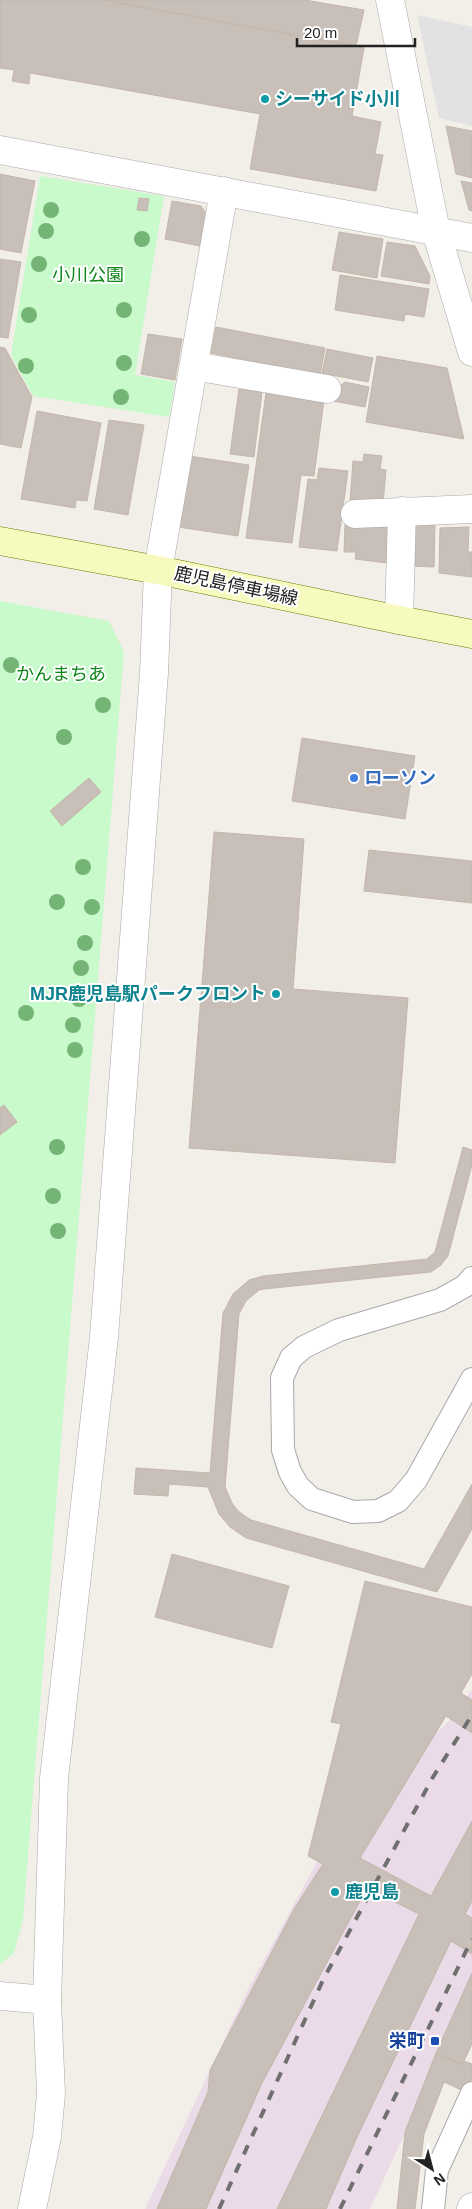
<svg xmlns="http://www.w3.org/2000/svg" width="472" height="2209" viewBox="0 0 472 2209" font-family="Helvetica,'Noto Sans JP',sans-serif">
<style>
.industrial{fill:#ebdbe8}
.park{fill:#c8facc}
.parking{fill:#e2e2e2}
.building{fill:#c7bfb8;stroke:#c4b6ab}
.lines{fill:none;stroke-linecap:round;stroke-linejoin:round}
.service-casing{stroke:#a9a9a9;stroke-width:24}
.minor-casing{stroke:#a9a9a9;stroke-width:29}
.tertiary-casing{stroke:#a9a9a9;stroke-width:29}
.secondary-casing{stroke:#707d05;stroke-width:29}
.service{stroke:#fff;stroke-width:22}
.minor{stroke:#fff;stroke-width:28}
.tertiary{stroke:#fff;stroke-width:28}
.secondary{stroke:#f7fabf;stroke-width:28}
.rail{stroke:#707070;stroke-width:4;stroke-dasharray:10 10;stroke-linecap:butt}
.tree{fill:#74b475}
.culture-dot{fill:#0f9aa8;stroke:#fff;stroke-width:2}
.shop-dot{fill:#3f7fe0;stroke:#fff;stroke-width:2}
.transit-dot{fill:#1a4fb4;stroke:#fff;stroke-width:2}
.labels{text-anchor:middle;stroke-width:4;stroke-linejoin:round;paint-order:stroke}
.culture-label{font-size:18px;font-weight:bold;fill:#0d838f;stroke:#fff;text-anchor:start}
.park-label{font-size:18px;fill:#0c8416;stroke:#fff}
.street-label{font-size:18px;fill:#222;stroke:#fff}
.shop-label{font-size:18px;font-weight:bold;fill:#366cbe;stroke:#fff;text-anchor:start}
.transit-label{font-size:18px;font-weight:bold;fill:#164399;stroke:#fff;text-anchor:end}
</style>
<rect width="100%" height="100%" fill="#f2efe9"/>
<path class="industrial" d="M472 1690V1987L370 2209H145L247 1991 330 1838 448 1722Z"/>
<path class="park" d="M40 176 164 196 135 375 175 382 169 417 33 396 11 355Z
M0 601 109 621 124 652 23 1919 14 1953 0 1964Z"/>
<path class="parking" d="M417 15 472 27V126L439 118Z"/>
<path class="building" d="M0 0H103L364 48 352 116 381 122 375 154 383 155 376 191 250 169 260 114 30 73 29 84 12 81 14 70 0 68Z
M103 0H305L364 10 356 46Z
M446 126 472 131V178L456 174Z
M0 174 35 181 21 253 0 249Z
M461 181 472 183V211L469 210Z
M139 198 149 199 147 211 137 210Z
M172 201 201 206 207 215 200 246 165 239Z
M339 232 383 239 377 278 332 270Z
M387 242 415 246 430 276 429 284 381 276Z
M0 259 21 262 8 338 0 337Z
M340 275 429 289 424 317 405 314 404 321 335 310Z
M216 327 325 348 320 375 211 353Z
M148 334 182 339 175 380 141 374Z
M0 347 5 348 32 397 21 448 0 444Z
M327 349 373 358 368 382 322 373Z
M377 356 447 368 464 439 366 422Z
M345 382 369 387 365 407 328 400 329 394Z
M239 389 262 392 254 457 230 454Z
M266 393 324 400 314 476 301 475 292 543 246 538Z
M37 411 101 423 87 501 76 500 75 508 21 499Z
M109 420 144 425 128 515 94 509Z
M364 454 382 456 380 469 386 470 383 504 350 501 353 461 363 462Z
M189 456 249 465 238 536 178 527Z
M319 468 348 471 337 551 299 547 308 479 317 480Z
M411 523H435L434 567 410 566Z
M345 525H388L387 563 355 559 356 552H344Z
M469 527 468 552H472V577L439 573 440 528Z
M302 738 415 756 405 819 292 801Z
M89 778 101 792 62 826 50 811Z
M214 832 304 839 293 989 408 998 395 1163 189 1148Z
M369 850 472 861V903L364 891Z
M4 1105 17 1122 0 1135V1108Z
M463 1147 472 1150V1165L448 1256 441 1265 431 1272 264 1289 259 1290 246 1301 239 1314 225 1487 232 1503 238 1511 251 1520 424 1569 472 1484V1529L437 1592 246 1538 230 1527 219 1514 208 1487 169 1484 168 1496 134 1494 136 1468 210 1473 223 1313 233 1294 249 1280 263 1276 427 1259 435 1252Z
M172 1554 289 1586 272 1648 155 1617Z
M365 1581 472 1607V1674L461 1693 472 1700V1733L446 1716 360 1858 431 1896 472 1821V1901L465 1914 472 1918V1954L451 1941 358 2135 326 2209H277L419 1914 367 1888 262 2083 206 2209H157L208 2092 210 2070 294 1909 323 1864 308 1856 341 1724 331 1722Z
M472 1973V2044L462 2065 436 2053Z
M436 2053 462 2065 464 2061 472 2064V2078L466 2092 444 2082 424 2134 415 2209H397L405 2132Z"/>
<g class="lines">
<defs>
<path id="service" d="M472 1278 465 1286 440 1300 339 1330 304 1347 291 1358 282 1378 283 1450 290 1472 298 1486 312 1499 353 1512 378 1511 398 1501 416 1480 472 1379
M433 2209 437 2170 472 2093"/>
<path id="minor" d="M390 0 436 231 472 352
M0 150 472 238
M194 366 327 389
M355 514 472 509
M158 570 224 191
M399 620 402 511
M0 1996 47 2000 51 2094 47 2137 32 2209"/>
<path id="tertiary" d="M47 2000 54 1778 104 1337 154 673 158 570
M471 2209 472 2207"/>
<path id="secondary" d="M0 541 158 570 399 620 472 634"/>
</defs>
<use href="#service" class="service-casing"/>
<use href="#minor" class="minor-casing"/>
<use href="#tertiary" class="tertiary-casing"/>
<use href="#secondary" class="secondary-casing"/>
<use href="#service" class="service"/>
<use href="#minor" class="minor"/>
<use href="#tertiary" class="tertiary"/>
<use href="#secondary" class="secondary"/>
<path class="rail" d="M219 2209 323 1980 433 1777 472 1715
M340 2209 472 1939"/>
</g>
<g class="tree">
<circle cx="51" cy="210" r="8"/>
<circle cx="46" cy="231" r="8"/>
<circle cx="142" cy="239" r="8"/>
<circle cx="39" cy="264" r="8"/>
<circle cx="124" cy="310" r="8"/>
<circle cx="29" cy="315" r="8"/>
<circle cx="124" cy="363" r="8"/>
<circle cx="26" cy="366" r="8"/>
<circle cx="121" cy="397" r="8"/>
<circle cx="11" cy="665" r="8"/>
<circle cx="103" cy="705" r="8"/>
<circle cx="64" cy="737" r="8"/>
<circle cx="83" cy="867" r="8"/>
<circle cx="57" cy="902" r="8"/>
<circle cx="92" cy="907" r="8"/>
<circle cx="85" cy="943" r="8"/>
<circle cx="81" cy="968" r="8"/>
<circle cx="79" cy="999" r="8"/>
<circle cx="26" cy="1013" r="8"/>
<circle cx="73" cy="1025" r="8"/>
<circle cx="75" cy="1050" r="8"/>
<circle cx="57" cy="1147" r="8"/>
<circle cx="53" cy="1196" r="8"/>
<circle cx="58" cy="1231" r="8"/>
</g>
<g class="culture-dot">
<circle cx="265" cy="99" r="5"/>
<circle cx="276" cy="994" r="5"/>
<circle cx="335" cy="1892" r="5"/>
</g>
<circle class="shop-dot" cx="354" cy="778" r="5"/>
<rect class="transit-dot" x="430" y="2036" width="10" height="10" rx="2.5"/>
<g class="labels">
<g class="culture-label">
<text x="275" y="105">シーサイド小川</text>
<text x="266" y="1000" text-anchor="end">MJR鹿児島駅パークフロント</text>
<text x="345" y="1898">鹿児島</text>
</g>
<g class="park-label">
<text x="88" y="281">小川公園</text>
<text x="61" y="680">かんまちあ</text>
</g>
<g class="street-label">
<text transform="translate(236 586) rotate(12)" y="6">鹿児島停車場線</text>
</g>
<g class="shop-label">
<text x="364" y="784">ローソン</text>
</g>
<g class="transit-label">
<text x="425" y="2047">栄町</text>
</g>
</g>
<g transform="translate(432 2169) rotate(144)" stroke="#ffffff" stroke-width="4" paint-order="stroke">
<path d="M0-4L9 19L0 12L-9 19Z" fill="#222222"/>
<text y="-8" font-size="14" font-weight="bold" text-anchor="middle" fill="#222222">N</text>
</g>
<path d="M297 38v8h118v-8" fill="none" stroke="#222222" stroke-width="2.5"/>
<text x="304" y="38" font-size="15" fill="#222222" stroke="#ffffff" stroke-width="4" paint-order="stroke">20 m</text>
</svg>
